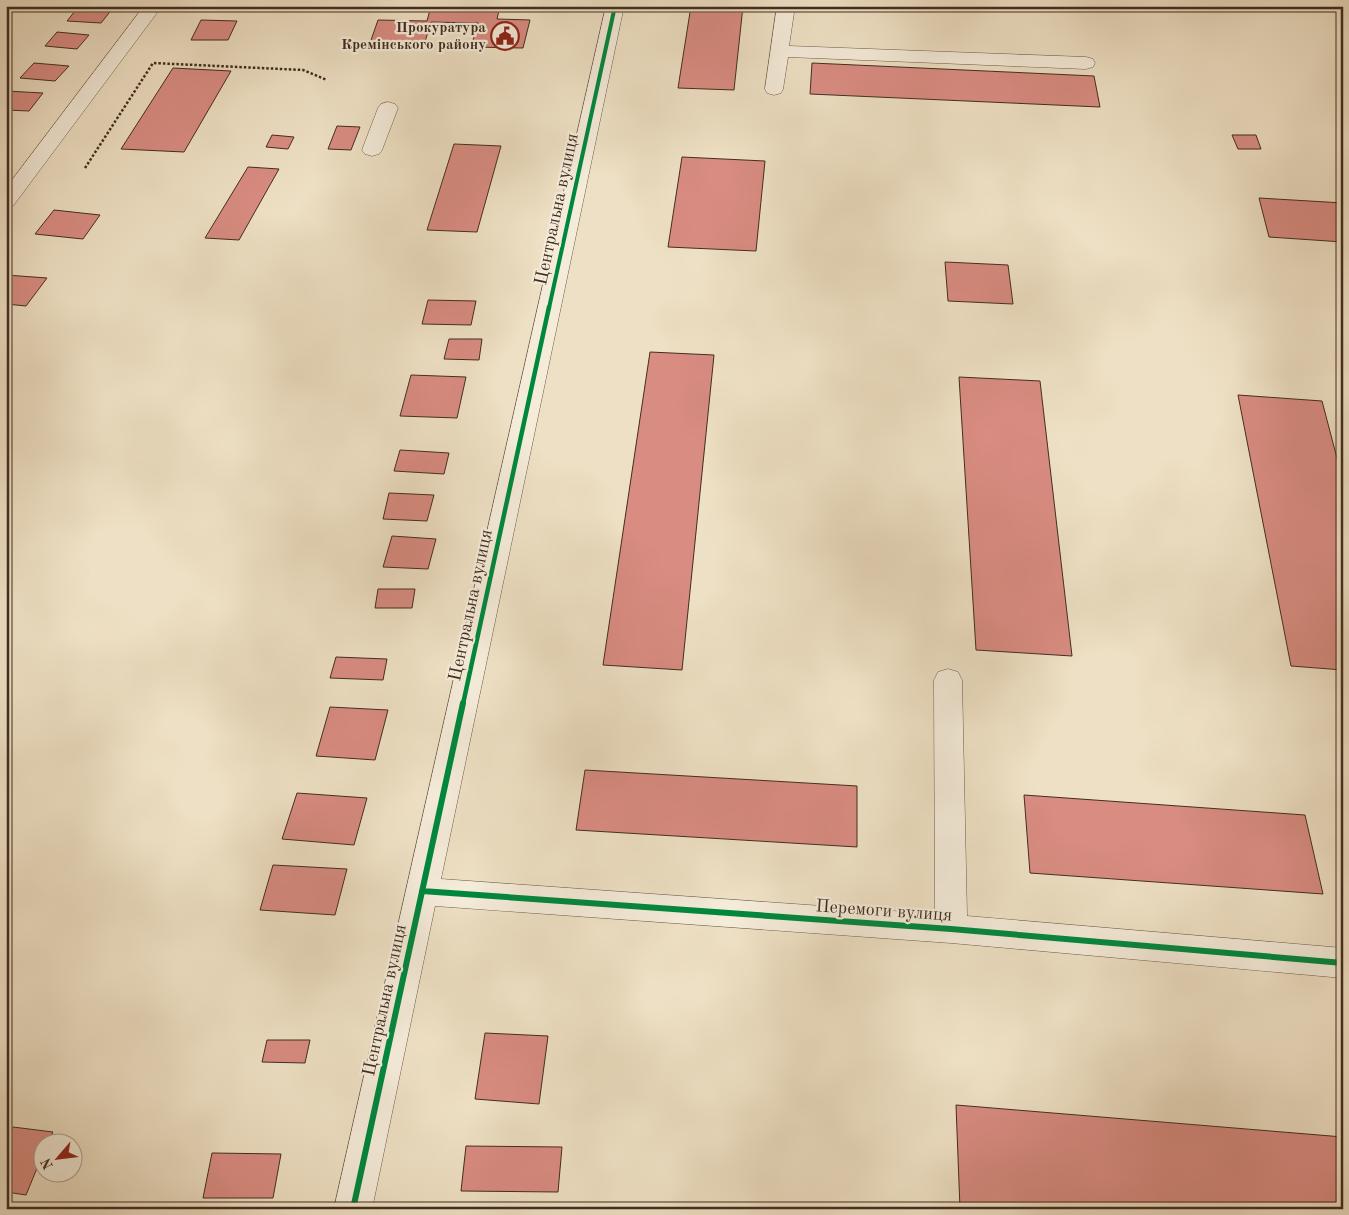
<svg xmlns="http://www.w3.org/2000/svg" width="1349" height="1215" viewBox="0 0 1349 1215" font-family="'Old Standard TT',serif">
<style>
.building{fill:#d98c82;stroke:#412d20}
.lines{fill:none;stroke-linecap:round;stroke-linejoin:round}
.minor-casing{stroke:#6c5a49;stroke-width:1}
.path{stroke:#412d20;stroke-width:2.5;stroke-dasharray:2.5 2;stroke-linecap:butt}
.minor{fill:#f4ebd9;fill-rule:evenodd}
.cycleway-far2-casing{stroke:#f4ebd9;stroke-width:6}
.cycleway-far1-casing{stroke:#f4ebd9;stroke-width:8}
.cycleway-casing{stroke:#f4ebd9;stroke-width:9}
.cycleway-far2{stroke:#00873e;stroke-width:4}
.cycleway-far1{stroke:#00873e;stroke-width:4.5}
.cycleway{stroke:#00873e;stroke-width:6}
.labels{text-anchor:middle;stroke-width:4.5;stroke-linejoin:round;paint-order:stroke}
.far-poi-label{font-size:15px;font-weight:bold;fill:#412d20;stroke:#f4ebd9;text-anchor:end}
.street-label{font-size:18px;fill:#412d20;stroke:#f4ebd9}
</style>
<rect width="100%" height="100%" fill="#eee0c4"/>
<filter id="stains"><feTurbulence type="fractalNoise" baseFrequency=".004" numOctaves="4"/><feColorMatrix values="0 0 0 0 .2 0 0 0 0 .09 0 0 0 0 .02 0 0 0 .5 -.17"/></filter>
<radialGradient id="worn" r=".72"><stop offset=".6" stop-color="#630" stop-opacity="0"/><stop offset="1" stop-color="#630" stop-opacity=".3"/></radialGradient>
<path class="building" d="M79 6H81L113 8 101 23 67 21Z
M431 6H500L497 19 530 20 523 48 471 47 478 23 431 22 424 45 370 43 378 20 427 21Z
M691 6H743L734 90 678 88Z
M201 20 237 21 228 40H191Z
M57 32 89 35 77 49 45 46Z
M34 63 69 66 55 81 20 78Z
M812 63 1094 76 1100 107 810 94Z
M173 68 231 71 184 152 121 149Z
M6 91 43 93 29 111 6 110Z
M337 126 360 127 351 150 328 149Z
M272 135 294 137 288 149 266 147Z
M1232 135H1256L1261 149H1238Z
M454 144 501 146 477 232 427 230Z
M682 157 765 161 756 251 668 247Z
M248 167 279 169 239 240 205 238Z
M1259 198 1343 203V242L1269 237Z
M54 210 100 215 83 239 35 234Z
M945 262 1008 265 1013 304 948 301Z
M6 275 47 278 26 306 6 304Z
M428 300 476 301 471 325 422 324Z
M449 339H482L479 360 444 359Z
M650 352 714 355 682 670 603 665Z
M411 375 466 377 457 418 400 416Z
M959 377 1040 381 1072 656 976 650Z
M1238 395 1322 401 1343 481V670L1291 666Z
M400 450 449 453 444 474 394 471Z
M389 493 434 495 427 521 383 519Z
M392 536 436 539 428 569 383 567Z
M378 589H415L412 608H375Z
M336 657 387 659 383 680 330 678Z
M330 707 388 710 375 760 316 756Z
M585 770 857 786V847L576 830Z
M297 793 367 798 354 845 282 839Z
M1024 795 1305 815 1323 894 1030 873Z
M273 865 347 869 335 915 260 910Z
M485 1033 548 1036 539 1104 475 1099Z
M267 1040H310L305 1063 262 1062Z
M956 1105 1343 1137V1209H960Z
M13 1127 53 1132 48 1142H42V1156L26 1195 6 1192V1143Z
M466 1146 562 1147 558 1192 461 1191Z
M212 1153 281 1154 273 1198H203Z"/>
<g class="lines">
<defs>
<path id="minor" d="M144 6H162L13 206 6 208V188Z
M606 6H624L441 879 935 914 934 680 938 672 948 669 958 672 962 680 967 916 1343 948V978L951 943 435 906 372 1209H334Z
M777 6H795L789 46 1086 57 1093 59 1095 63 1093 67 1086 69 788 57 783 89 781 93 774 95 767 93 765 89Z
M388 102 395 104 398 108 382 150 379 154 372 156 365 154 362 150 378 108 381 104Z"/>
</defs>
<use href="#minor" class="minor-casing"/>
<path class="path" d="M85 168 153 63 303 70 327 80"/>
<use href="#minor" class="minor"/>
<defs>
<path id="cycleway-far2" d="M549 308 615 6"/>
<path id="cycleway-far1" d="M463 704 549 307"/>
<path id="cycleway" d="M422 891 951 929 1343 963
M353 1209 463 703"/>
</defs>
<use href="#cycleway-far2" class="cycleway-far2-casing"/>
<use href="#cycleway-far1" class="cycleway-far1-casing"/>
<use href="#cycleway" class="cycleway-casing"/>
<use href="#cycleway-far2" class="cycleway-far2"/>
<use href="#cycleway-far1" class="cycleway-far1"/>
<use href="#cycleway" class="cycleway"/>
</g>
<defs>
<symbol id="civic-ring" viewBox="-11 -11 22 22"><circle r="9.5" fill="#f4ebd9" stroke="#8f2418" stroke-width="1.5"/><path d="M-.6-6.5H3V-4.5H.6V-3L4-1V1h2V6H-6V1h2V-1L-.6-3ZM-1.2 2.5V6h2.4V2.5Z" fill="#8f2418"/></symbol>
</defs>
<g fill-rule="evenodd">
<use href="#civic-ring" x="489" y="20" width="32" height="32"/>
</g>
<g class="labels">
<g class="far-poi-label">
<text x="486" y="32">Прокуратура<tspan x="486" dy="17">Кремінського району</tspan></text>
</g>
<g class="street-label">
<text transform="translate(556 209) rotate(-78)" y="6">Центральна вулиця</text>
<text transform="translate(470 605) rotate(-78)" y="6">Центральна вулиця</text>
<text transform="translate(884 910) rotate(4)" y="6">Перемоги вулиця</text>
<text transform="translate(384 1000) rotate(-78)" y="6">Центральна вулиця</text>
</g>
</g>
<rect width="1349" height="1215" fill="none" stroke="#eee0c4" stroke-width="25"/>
<rect x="8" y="8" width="1334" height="1200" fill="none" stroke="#412d20" stroke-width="2.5"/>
<rect x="12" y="12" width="1324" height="1190" fill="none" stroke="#412d20"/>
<g transform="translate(58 1158) rotate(242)"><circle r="24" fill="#f4ebd9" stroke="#ac9f8f"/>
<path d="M0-4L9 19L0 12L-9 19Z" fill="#8f2418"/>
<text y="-8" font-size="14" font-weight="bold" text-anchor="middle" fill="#412d20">N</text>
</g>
<rect width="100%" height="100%" filter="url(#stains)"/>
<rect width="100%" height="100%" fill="url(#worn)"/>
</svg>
